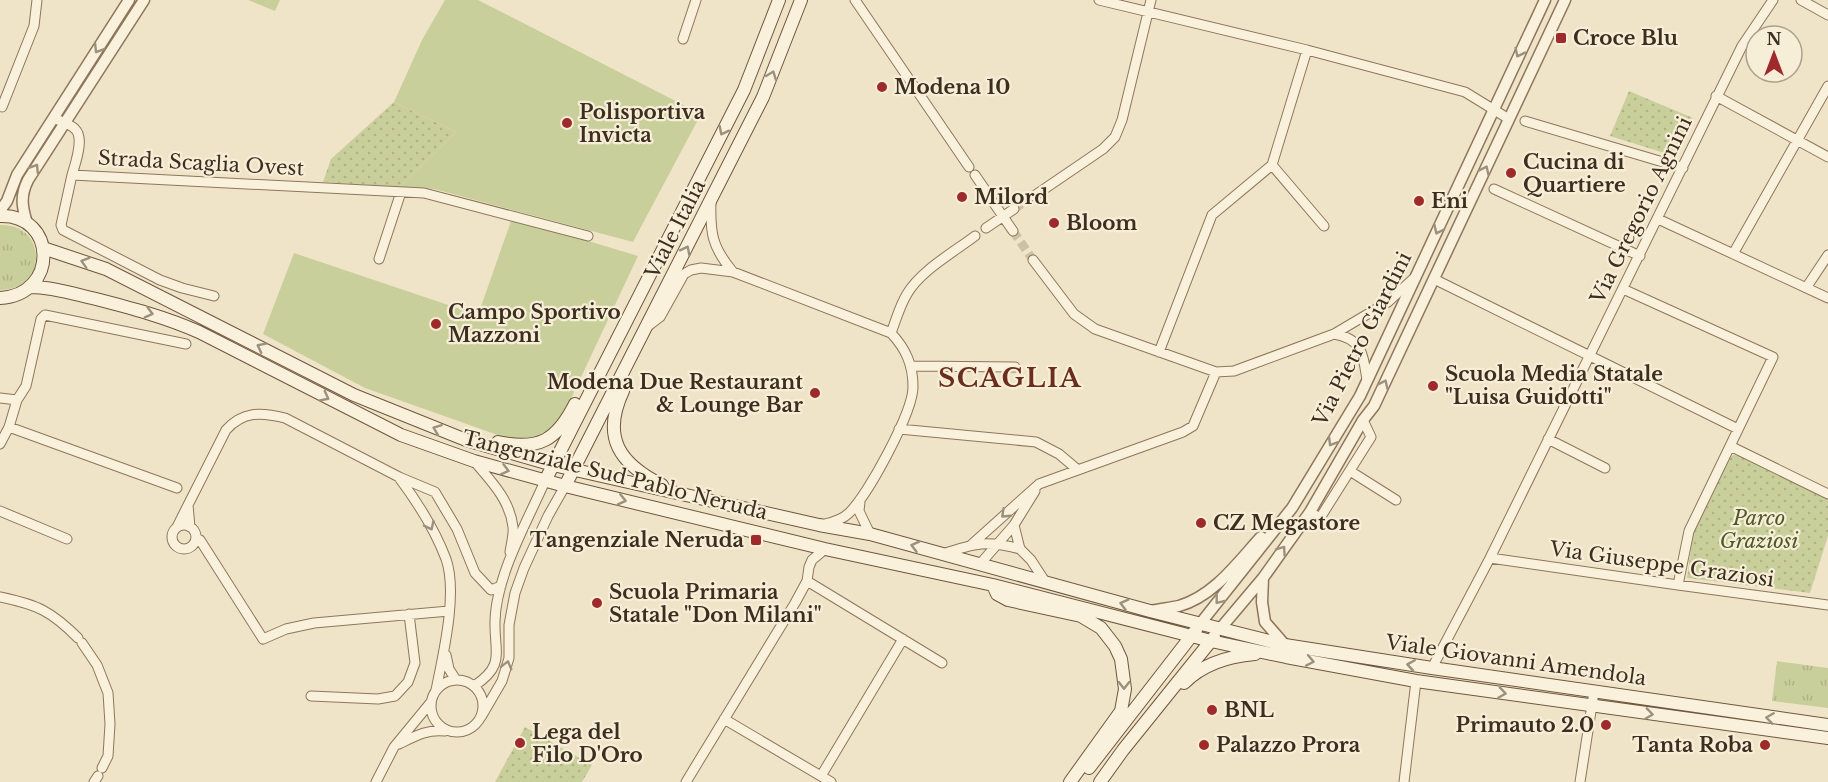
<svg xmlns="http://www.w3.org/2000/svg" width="1828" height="782" viewBox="0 0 1828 782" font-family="'Libre Baskerville',serif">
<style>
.grass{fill:url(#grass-tufts)}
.park{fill:url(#park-dots)}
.garden{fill:#c9cf9b}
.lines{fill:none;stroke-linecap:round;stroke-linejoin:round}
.minor-tunnel{stroke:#ccc0a6;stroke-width:9;stroke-dasharray:9 4.5;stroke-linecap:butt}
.minor-casing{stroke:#8d765c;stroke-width:11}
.tertiary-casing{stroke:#8d765c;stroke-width:13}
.secondary-casing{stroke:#6f573f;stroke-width:14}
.minor{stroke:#faf1dc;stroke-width:9}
.tertiary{stroke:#faf1dc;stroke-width:10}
.secondary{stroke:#faf1dc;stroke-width:12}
.oneway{stroke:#9c907e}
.poi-dot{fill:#9e2a2b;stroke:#f7eed8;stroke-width:2}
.labels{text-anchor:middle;stroke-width:4.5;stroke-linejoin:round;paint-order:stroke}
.poi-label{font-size:20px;font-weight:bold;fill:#3d2e20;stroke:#f7eed8;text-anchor:start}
.street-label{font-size:20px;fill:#3d2e20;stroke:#f7eed8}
.park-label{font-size:20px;font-style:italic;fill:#4d5a26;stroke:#f7eed8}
.district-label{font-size:26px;font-weight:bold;letter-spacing:1.5px;fill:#6b2e1e;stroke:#f7eed8}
</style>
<defs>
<pattern id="grass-tufts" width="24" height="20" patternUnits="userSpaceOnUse" patternTransform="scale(1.5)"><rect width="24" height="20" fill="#c9cf9b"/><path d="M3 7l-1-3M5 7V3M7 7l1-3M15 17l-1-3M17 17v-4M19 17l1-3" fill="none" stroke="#aeb285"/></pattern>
<pattern id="park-dots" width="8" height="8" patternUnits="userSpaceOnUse" patternTransform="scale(1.5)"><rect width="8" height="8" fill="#c9cf9b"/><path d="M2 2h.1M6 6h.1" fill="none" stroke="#aeb285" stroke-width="1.8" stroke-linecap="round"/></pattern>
</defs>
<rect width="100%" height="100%" fill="#f0e4c8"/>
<path class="grass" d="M0 225C47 223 49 289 0 290Z
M1777 661 1828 668V708L1772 701Z"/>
<path class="park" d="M1629 91 1693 118 1677 157 1610 136Z
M394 102 456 132 400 187 323 182 331 159Z
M1733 455 1740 456 1828 500V536L1810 593 1687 578 1693 534 1728 460Z
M525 727 592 765 582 782H495Z"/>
<path class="garden" d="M248 0H280L275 11Z
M445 0H478L701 114 633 242 434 189 400 187 456 132 394 102 422 40Z
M512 218 638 256 567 407 560 419 550 429 533 438 521 440 509 439 365 388 263 334 294 253 478 315Z"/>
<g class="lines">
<path class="minor-tunnel" d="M1014 209 1034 196
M1013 231 1033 260"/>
<defs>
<path id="minor" d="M855 0 969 167
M1099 0 1307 50 1465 92 1509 119
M1801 0 1828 15
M683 39 696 0
M1716 96 1828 157
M2 107 34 26 37 0
M54 118C61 122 70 124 75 129 85 138 75 164 72 175L424 193 588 236
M1525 121 1683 168
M1272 165 1324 226
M72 175 61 225 63 230 160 280 182 288 214 296
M975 175 986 191
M1494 189 1640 256
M1034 196 1103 149 1115 137 1122 120 1151 0
M711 202C710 233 712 247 733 272
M993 202 1013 231
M1658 219 1828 298
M986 228 1014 209
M1733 254 1828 86
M379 259 401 192
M1033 260 1074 314 1095 329 1216 372 1234 371 1334 334 1388 302 1413 279
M1434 279 1738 429
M1806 288 1828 255
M1623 289 1773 357 1689 531 1678 585
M647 327 660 317 684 274 691 270 701 268 733 272 891 333C906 349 913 365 913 387 913 412 868 495 849 513 843 519 834 522 825 524
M891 333C896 320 900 305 907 294 920 271 954 252 975 236
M1334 334C1363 339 1363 355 1367 380
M1159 352 1212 215 1272 165 1307 50
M911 366 1015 367
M0 398 17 400
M9 427 177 488
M899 429 1036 442 1059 454 1078 470
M1548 439 1605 468
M0 444 9 427 17 400 26 386 41 319 45 315 186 344
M1730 446 1828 494
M474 461C491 481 510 500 513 527 514 535 511 544 510 552
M1350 471 1396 500
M400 479C418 503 435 530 446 559 458 593 443 655 436 690
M860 502 859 511 870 534
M188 505 226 430C243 411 261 412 285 418L399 477 435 492 457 529 475 573 491 590 501 586
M0 511 67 539
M1310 512 1320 518 1371 437 1363 420
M1014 525 1020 549 1031 560 1046 583
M172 537a12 12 0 1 1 24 0a12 12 0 1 1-24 0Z
M177 527 188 505 190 527
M196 538 200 540 263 639 286 629 314 623 449 611
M971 545 1039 484 1183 432 1193 426 1216 372
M943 554C975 543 987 540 1020 549
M1490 558 1678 585 1828 605
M980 564 1014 525 1035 491
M807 581 942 663
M0 597C38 605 51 611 78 638
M82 643 97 665 108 693 110 724 108 756 102 768
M446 655 449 669 456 680
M1432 668 1490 558 1742 46 1773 0
M431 706a26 26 0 1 1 52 0a26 26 0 1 1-52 0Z
M474 686C506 665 494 652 495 621 496 576 527 522 545 481
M311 696 378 699 395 696 408 682 415 663 409 614
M481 717 502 681 509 658V625L515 593 524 568 548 516 565 486
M724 719 831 782
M399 744C415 736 427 729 445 731
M821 776 903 639
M94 782 98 776
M376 782 394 747 431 702
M686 782 795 603 807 581 809 567 812 560 825 549
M1404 782 1416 681
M1580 782 1594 692"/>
<path id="tertiary" d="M0 211 7 201 17 175 129 0
M27 223C22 207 20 196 28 180L144 0
M1263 578 1262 602 1265 622 1285 645
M1151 611C1160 609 1170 608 1179 606 1214 596 1238 562 1261 537
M1200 624 1292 508 1360 396 1545 0
M1220 629 1263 578 1310 512 1363 420 1374 406 1565 0"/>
<path id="secondary" d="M0 216C57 214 59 295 0 298
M43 248 106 269 354 395 466 440 553 465 819 525 870 534 1150 611 1285 645 1432 668 1828 725
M31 287C53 287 74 294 96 299 131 308 165 317 199 332L401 435 474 461 565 486 825 549 993 585 1211 641 1286 657 1416 681 1828 738
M623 391C601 438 620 464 662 485
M498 442C539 451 557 440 575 404
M545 481 744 90 779 0
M565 486 763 97 801 0
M993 585 997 594 1008 600 1081 616 1101 628 1115 646 1121 659 1125 689 1121 711 1070 782
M1184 683C1203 664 1229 656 1255 654
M1089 768 1196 630
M1100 782 1123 750 1214 637"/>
</defs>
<use href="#minor" class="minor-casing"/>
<use href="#tertiary" class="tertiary-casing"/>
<use href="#secondary" class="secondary-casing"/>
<use href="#minor" class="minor"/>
<use href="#tertiary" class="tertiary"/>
<use href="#secondary" class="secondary"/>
</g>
<defs><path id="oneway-chevron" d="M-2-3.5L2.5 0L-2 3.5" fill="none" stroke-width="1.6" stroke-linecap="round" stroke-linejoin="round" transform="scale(1.5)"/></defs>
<g class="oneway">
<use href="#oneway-chevron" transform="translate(98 49) rotate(122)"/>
<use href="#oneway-chevron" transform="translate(1519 53) rotate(116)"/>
<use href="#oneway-chevron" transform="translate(772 75) rotate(-69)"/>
<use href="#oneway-chevron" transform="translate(723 131) rotate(117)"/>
<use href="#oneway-chevron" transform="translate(35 168) rotate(-58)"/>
<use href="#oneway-chevron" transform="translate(1485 170) rotate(-65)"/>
<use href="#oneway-chevron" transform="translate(1438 230) rotate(115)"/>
<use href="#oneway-chevron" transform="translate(686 250) rotate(-63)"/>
<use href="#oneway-chevron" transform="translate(85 262) rotate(-163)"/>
<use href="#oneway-chevron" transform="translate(149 313) rotate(15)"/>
<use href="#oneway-chevron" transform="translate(261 347) rotate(-153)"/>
<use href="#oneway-chevron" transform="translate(1384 384) rotate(-65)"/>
<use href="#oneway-chevron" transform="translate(325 397) rotate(27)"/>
<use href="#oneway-chevron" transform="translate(437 429) rotate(-159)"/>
<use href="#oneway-chevron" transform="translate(1332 442) rotate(121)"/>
<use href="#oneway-chevron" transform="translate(505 470) rotate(15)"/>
<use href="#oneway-chevron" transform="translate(622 500) rotate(13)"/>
<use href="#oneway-chevron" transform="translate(1005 514) rotate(137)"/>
<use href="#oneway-chevron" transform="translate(430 526) rotate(64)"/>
<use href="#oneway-chevron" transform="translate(915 546) rotate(-165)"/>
<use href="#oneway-chevron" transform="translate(1282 550) rotate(-55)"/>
<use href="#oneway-chevron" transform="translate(1219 600) rotate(128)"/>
<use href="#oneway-chevron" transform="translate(1124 604) rotate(-165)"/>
<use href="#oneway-chevron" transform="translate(1310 661) rotate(11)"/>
<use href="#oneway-chevron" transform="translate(507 665) rotate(-76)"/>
<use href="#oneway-chevron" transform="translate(1411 665) rotate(-171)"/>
<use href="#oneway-chevron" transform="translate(1124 685) rotate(90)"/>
<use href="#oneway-chevron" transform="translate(1502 693) rotate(8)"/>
<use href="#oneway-chevron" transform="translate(1649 714) rotate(8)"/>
<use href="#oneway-chevron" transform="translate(1770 718) rotate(-172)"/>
</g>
<g class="poi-dot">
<rect x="1555" y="32" width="12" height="12" rx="3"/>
<circle cx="882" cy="87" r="6"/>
<circle cx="567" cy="123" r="6"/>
<circle cx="1511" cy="173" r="6"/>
<circle cx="962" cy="197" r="6"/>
<circle cx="1419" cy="201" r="6"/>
<circle cx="1054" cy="223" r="6"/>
<circle cx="436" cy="324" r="6"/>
<circle cx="1433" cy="386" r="6"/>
<circle cx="815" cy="393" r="6"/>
<circle cx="1201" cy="523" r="6"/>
<rect x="750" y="534" width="12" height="12" rx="3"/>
<circle cx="597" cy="603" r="6"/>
<circle cx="1212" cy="710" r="6"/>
<circle cx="1606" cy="725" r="6"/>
<circle cx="520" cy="743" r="6"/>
<circle cx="1204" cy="745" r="6"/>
<circle cx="1765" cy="745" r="6"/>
</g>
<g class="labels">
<g class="poi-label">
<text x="1573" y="45">Croce Blu</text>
<text x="894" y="94">Modena 10</text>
<text x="579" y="119">Polisportiva<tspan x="579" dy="23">Invicta</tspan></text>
<text x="1523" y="169">Cucina di<tspan x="1523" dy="23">Quartiere</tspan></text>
<text x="974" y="204">Milord</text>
<text x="1431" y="208">Eni</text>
<text x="1066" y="230">Bloom</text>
<text x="448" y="319">Campo Sportivo<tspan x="448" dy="23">Mazzoni</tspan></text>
<text x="1445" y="381">Scuola Media Statale<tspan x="1445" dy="23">"Luisa Guidotti"</tspan></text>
<text x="803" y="389" text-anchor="end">Modena Due Restaurant<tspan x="803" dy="23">&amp; Lounge Bar</tspan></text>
<text x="1213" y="530">CZ Megastore</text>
<text x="744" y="547" text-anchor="end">Tangenziale Neruda</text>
<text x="609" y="599">Scuola Primaria<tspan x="609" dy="23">Statale "Don Milani"</tspan></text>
<text x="1224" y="717">BNL</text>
<text x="1594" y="732" text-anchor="end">Primauto 2.0</text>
<text x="532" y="739">Lega del<tspan x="532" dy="23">Filo D'Oro</tspan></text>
<text x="1216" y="752">Palazzo Prora</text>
<text x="1753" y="752" text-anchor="end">Tanta Roba</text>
</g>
<g class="street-label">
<text transform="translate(201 163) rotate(3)" y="7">Strada Scaglia Ovest</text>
<text transform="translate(1641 210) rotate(-64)" y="7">Via Gregorio Agnini</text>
<text transform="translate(675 229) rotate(-63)" y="7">Viale Italia</text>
<text transform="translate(1362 339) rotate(-63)" y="7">Via Pietro Giardini</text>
<text transform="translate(615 475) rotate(14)" y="7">Tangenziale Sud Pablo Neruda</text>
<text transform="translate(1662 564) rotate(8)" y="7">Via Giuseppe Graziosi</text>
<text transform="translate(1516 660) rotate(8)" y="7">Viale Giovanni Amendola</text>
</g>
<g class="park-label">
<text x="1759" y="525">Parco<tspan x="1759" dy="23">Graziosi</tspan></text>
</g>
<g class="district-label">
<text x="1010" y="387">SCAGLIA</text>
</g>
</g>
<g transform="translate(1774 54)"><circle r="28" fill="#f7eed8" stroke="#ada18e" stroke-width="1.5"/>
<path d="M0-4.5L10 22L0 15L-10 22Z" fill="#9e2a2b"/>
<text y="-9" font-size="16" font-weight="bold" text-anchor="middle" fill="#3d2e20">N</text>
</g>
</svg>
